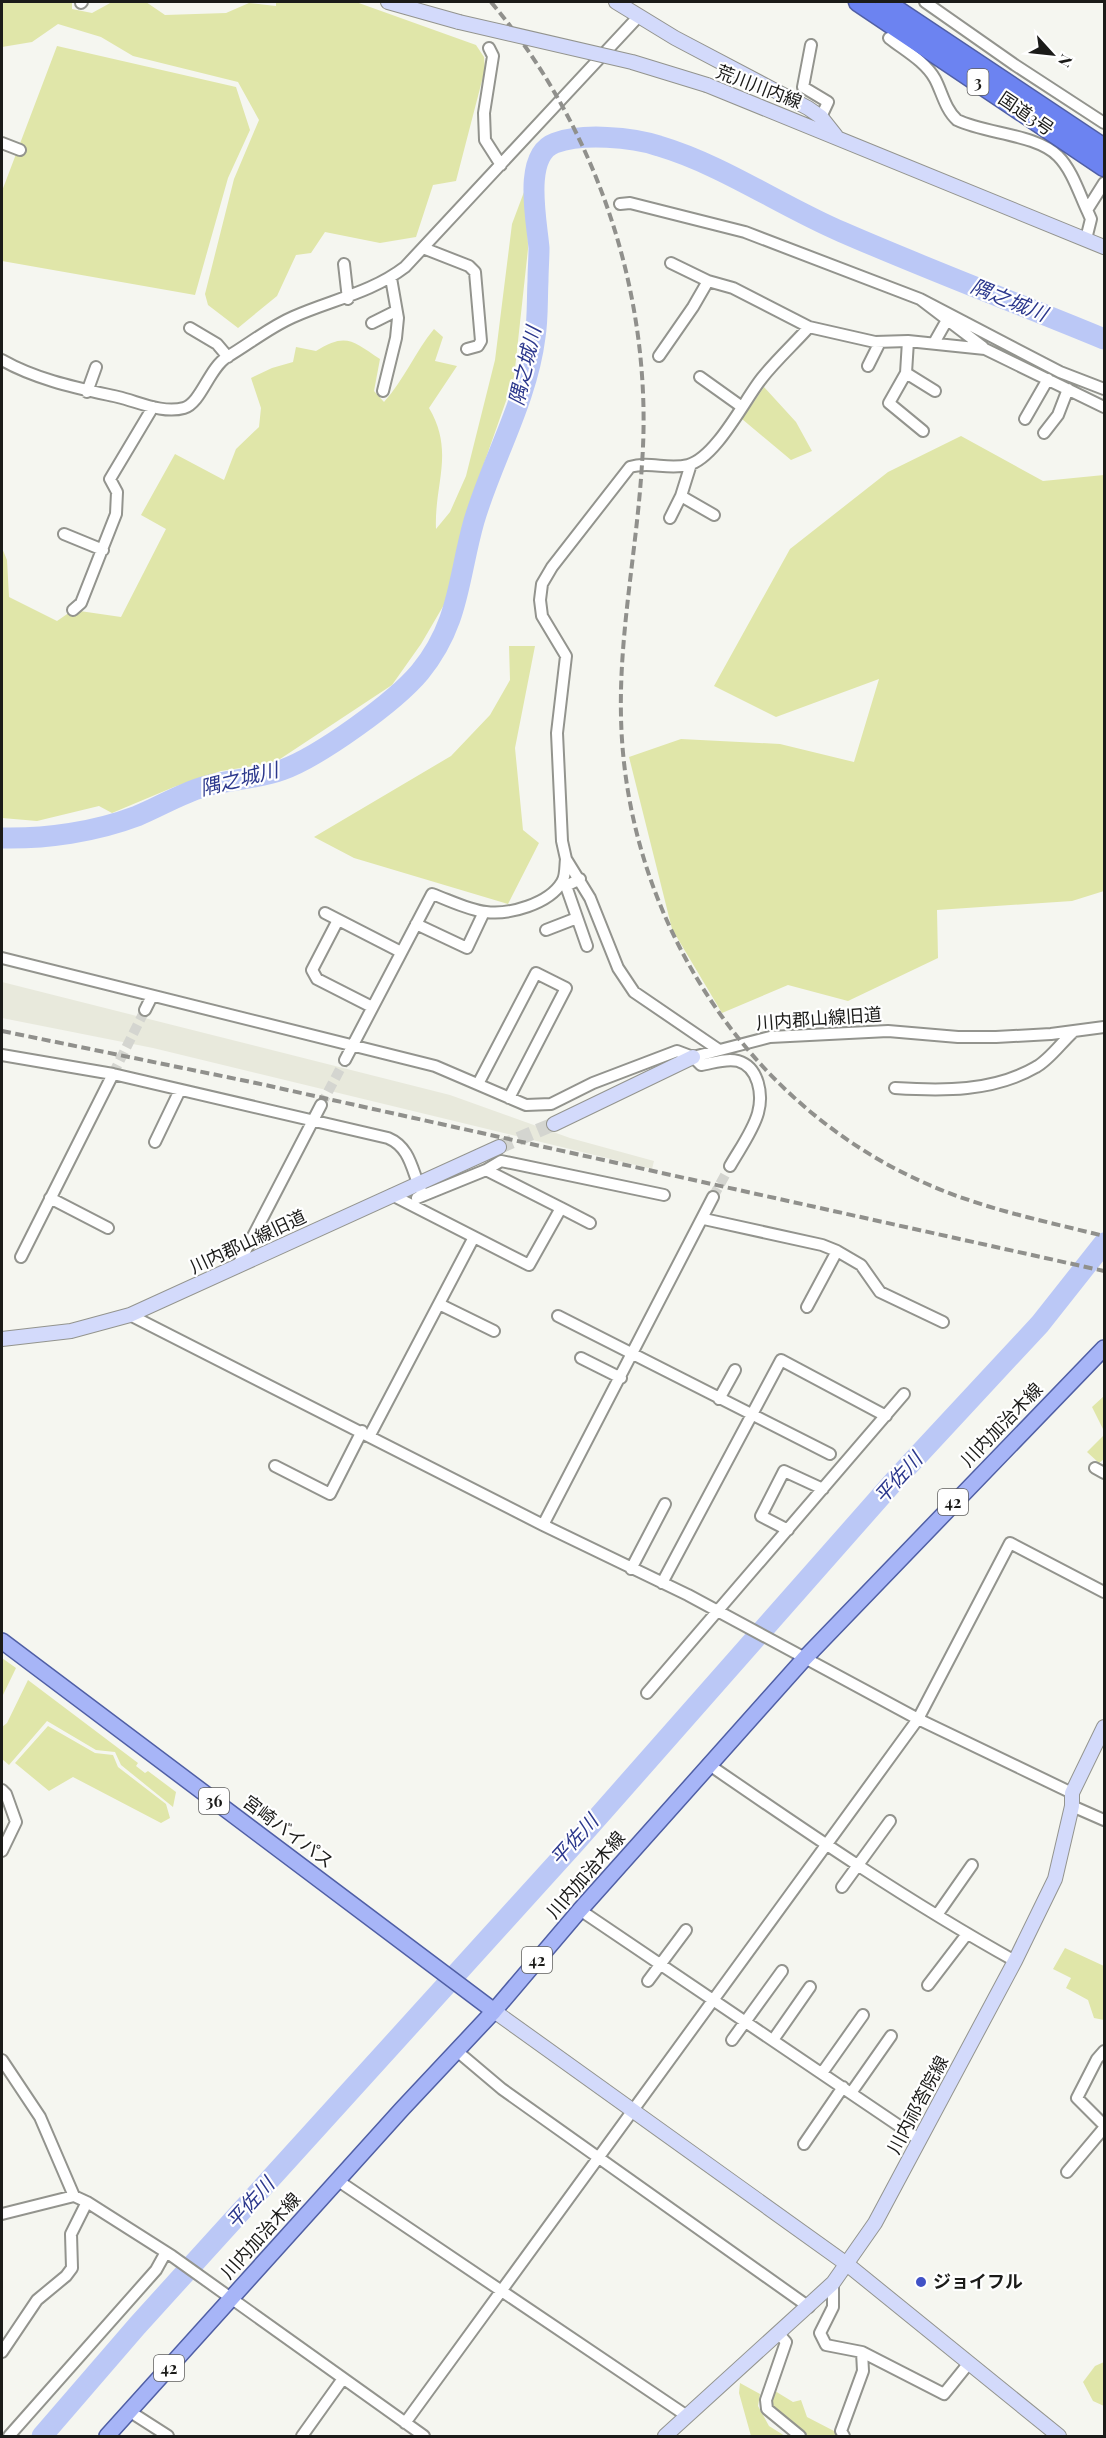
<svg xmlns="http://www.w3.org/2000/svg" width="1106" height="2438" viewBox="0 0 1106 2438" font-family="'Playfair Display','Noto Sans JP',serif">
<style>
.built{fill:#e8e9dc}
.green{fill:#e0e6a9}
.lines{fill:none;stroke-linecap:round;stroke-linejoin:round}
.river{stroke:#bbc8f6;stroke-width:21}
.street-tunnel{stroke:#d4d5d0;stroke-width:10;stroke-dasharray:10 5;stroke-linecap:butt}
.secondary-tunnel{stroke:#d4d5d0;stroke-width:14;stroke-dasharray:14 7;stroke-linecap:butt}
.street-casing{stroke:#93948e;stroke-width:14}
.secondary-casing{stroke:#93948e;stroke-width:16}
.primary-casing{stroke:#505fa5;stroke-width:18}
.highway-casing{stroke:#505fa5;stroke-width:21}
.street{stroke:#fff;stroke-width:10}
.secondary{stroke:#d3dafb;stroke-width:14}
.primary{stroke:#a7b5f7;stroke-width:15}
.highway{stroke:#6c83f1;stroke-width:18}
.rail{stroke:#90908c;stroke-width:4;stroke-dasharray:9 4.5;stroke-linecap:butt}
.secondary-bridge-casing{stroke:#93948e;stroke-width:16;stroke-linecap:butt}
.secondary-bridge{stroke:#d3dafb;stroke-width:14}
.poi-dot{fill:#4152c6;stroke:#fff;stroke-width:2}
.labels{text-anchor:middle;stroke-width:4.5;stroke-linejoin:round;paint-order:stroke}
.shield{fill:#fff;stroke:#5f5f5e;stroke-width:1.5}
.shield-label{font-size:16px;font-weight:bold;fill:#1b1b19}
.street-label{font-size:18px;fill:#1b1b19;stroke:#fff}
.poi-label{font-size:18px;font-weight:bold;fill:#1b1b19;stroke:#fff;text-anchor:start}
.water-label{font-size:20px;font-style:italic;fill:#2c388d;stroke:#fff}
</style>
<rect width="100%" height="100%" fill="#f5f6f0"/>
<path class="built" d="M2 982 450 1095 570 1138 654 1161 652 1169 153 1048 2 1018Z"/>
<path class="green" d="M2 2H72V9L92 13 112 2H146L165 15 226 13 249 3 276 6V2H356L476 45 484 57 485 69 456 181 433 185 416 237 380 243 325 232 311 253 296 255 277 296 238 328 208 305 205 294 234 179 259 120 238 82 133 56 101 37 58 24 32 42 2 47Z
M57 46 236 87 250 130 228 178 195 295 2 261V191Z
M527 184 528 249 514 378 480 475 445 603 421 644 392 685 274 763 221 771 174 787 112 813 99 806 37 821 2 818V548L7 560 9 597 57 621 73 610 121 617 166 529 141 515 175 454 224 480 236 449 259 427 261 408 251 378 272 368 293 362 296 347 316 351C346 332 353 341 380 359L374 391 384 402C404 380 415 352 434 329L443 337 435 361 457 366 429 408C455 452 434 484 436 529L450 512 466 476 495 360 512 224Z
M764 387 796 422 812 451 791 460 742 419Z
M961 436 1043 481 1104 475V891L1072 901 937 910 938 958 848 1001 788 985 722 1013 672 929 629 757 681 739 780 744 854 762 879 679 776 717 714 686 790 549 888 472Z
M509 646H535L515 748 523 830 539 843 508 904 354 858 314 837 451 756 490 715 510 680Z
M1104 1396V1431L1092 1407Z
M1104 1435V1459L1099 1463 1087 1452Z
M2 1658 16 1668 2 1697Z
M28 1680 138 1763 136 1766 145 1773 148 1771 176 1792 173 1807 121 1765 115 1752 96 1750 47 1721 9 1765 2 1759V1727L7 1723Z
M48 1726 95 1753 113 1755 118 1767 166 1804 170 1818 161 1823 73 1777 49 1791 15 1763Z
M1065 1948 1104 1966V2020L1094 2018 1088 2000 1066 1988 1071 1978 1053 1969Z
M1104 2362V2406L1093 2401 1083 2382 1095 2366Z
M740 2383 760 2394 758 2406 769 2426 785 2436H751L739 2393Z
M775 2391 793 2402 801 2400 807 2417 834 2431 837 2436H808L773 2408 771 2399Z"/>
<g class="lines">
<path class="river" d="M2 838C46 839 95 832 137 816 159 807 180 794 203 787 229 779 258 779 282 770 320 756 395 702 420 672 460 623 458 577 474 521 492 460 527 401 535 337 538 319 537 299 538 281 538 270 539 259 539 248 537 222 522 155 555 143 582 133 632 137 659 146 723 165 781 206 842 232 929 270 1017 303 1104 339
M42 2436 137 2326 575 1843 896 1479 1040 1324 1104 1243"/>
<path class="street-tunnel" d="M113 1074 145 1010
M321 1105 345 1060
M713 1197 730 1166"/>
<path class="secondary-tunnel" d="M499 1147 554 1124"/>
<defs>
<path id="street" d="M925 2 1015 65 1104 123
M81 3 82 2
M889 38C904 50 925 61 935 79 942 92 945 109 957 120 986 134 1036 134 1058 156 1072 170 1079 193 1087 210
M811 45 803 87 828 102 821 117
M489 48 493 56 484 113 485 140 501 165
M2 143 20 150
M620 204 630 203 745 232 920 299
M1086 239 1091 219 1087 210 1104 183
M423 248 469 266 475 272 481 341 478 346 467 349
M671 263 708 281 733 288 809 327
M344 264 348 299
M372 323 396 311
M190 328 217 344 228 357
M908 341 906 373 935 391
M934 343 947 320
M983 347 920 299 1060 372 1104 389
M659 356 693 307 708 281
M2 360C37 380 78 388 118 397 139 402 163 414 184 408 201 403 209 368 227 357 249 344 270 327 293 317 331 300 371 293 405 267L638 17
M868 366 880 342
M906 373 889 403 923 431
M700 377 742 407
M383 391 396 338 398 318 391 278
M87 392 96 367
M1025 419 1048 379
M1044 433 1058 415 1068 389
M681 496 714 515
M670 518 681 496 691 464
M64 534 103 550
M73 610 81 603 116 514 117 492 110 479 153 407
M580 879 566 886 587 946
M325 913 401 952
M338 920 312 970 317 979 372 1007
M416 924 467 948 484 912
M546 930 577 918
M2 958 435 1066 526 1105 551 1104 593 1083 677 1051 693 1057 701 1065C713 1063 726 1058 738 1061 759 1067 763 1095 758 1113 753 1131 739 1150 730 1166
M145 1010 152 996
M719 1050 634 992 618 968 590 898 566 859 562 841 557 733 566 656 542 616 540 600 542 584 552 567 630 467C649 461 668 470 688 465 716 458 745 399 762 378 776 360 794 344 809 327L875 342 908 341 985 349 1104 407
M2 1055 113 1074 388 1138C412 1148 412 1174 423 1195
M693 1057 770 1037 888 1031 958 1037H996L1051 1034 1104 1027
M345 1060 432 894C449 900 468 910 486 912 509 915 549 904 562 882 566 876 565 866 566 859
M478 1084 536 973 566 988 509 1098
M895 1088C942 1091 993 1092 1036 1067 1049 1060 1061 1043 1073 1032
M155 1142 180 1090
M486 1170 501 1161 664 1195
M392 1195 529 1265 561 1208 590 1223
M50 1198 108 1228
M417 1198 486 1170 561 1208
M704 1219 822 1245 837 1251 807 1307
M837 1251 861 1265 880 1292 943 1322
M21 1257 113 1074
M237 1267 321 1105
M439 1304 494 1331
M130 1315 543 1525 688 1595 918 1719 1072 1793
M558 1316 830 1454
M581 1358 621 1378
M719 1399 735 1370
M370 1435 474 1237
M275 1466 330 1494 362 1431
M1095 1468 1104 1473
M543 1525 713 1197
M788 1530 761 1516 784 1471 823 1489
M631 1569 665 1504
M662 1583 781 1360 886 1416
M647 1693 904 1394
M708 1764C808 1833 909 1902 1015 1961
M2 1790 6 1794 16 1822 2 1851
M1072 1806 1104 1820
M842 1887 890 1821
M580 1910 920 2140
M937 1915 972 1865
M648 1981 686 1930
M928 1985 967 1934
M732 2040 782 1971
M773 2040 810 1987
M457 2051 502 2089 809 2307
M1104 2051 1097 2059 1077 2098 1104 2125
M2 2060 40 2117 74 2196
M822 2073 863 2015
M851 2093 891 2036
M804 2144 843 2087
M1067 2172 1104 2128
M337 2180 687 2416
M2 2214 74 2196 87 2202 172 2256 424 2436
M833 2283V2307L820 2333 826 2345 862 2352 944 2394 969 2363
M779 2334 786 2342 766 2400 767 2409 800 2436
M2 2352 37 2300 66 2276 72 2268 71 2234 87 2202
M129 2411 168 2436
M405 2423 918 1719 1010 1543 1104 1592
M9 2436 156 2270 166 2252
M302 2436 342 2380
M844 2436 841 2431 863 2371 862 2352"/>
<path id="secondary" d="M388 2 459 22
M616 2 675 38 808 108 821 117 836 136
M707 85 1104 247
M554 1124 693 1057
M2 1339 71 1331 130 1315 499 1147
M494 2011 848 2265 1059 2436
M665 2436 833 2283 875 2223 1015 1961 1055 1879 1072 1806V1793L1104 1727"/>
<path id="primary" d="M2 1641 494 2011
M107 2436 402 2109 494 2011 580 1910 804 1659 1104 1348"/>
<path id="highway" d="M858 2 1104 167
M885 2 1104 148"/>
</defs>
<use href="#street" class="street-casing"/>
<use href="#secondary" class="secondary-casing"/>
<use href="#primary" class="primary-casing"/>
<use href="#highway" class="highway-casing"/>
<use href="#street" class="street"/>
<use href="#secondary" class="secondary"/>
<use href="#primary" class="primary"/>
<use href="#highway" class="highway"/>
<path class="rail" d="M491 2C598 129 654 299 642 464 637 548 619 633 621 717 625 909 738 1095 914 1178 974 1207 1040 1220 1104 1236
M2 1031 256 1083 1104 1271"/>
<defs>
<path id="secondary-bridge" d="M459 22 632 62 707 85"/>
</defs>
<use href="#secondary-bridge" class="secondary-bridge-casing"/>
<use href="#secondary-bridge" class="secondary-bridge"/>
</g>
<circle class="poi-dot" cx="921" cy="2282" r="6"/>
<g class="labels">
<g class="shield">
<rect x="967.5" y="69" width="21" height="26" rx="4.5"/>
<rect x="938" y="1489" width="30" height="26" rx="4.5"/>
<rect x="199" y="1788" width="30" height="26" rx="4.5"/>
<rect x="522" y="1947" width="30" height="26" rx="4.5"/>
<rect x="154" y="2355" width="30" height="26" rx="4.5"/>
</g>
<g class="shield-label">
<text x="978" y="88">3</text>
<text x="953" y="1508">42</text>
<text x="214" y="1807">36</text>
<text x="537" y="1966">42</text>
<text x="169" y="2374">42</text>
</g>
<g class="street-label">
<text transform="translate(759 87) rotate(21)" y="6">荒川川内線</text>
<text transform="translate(1026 114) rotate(34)" y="6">国道3号</text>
<text transform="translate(819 1019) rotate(-4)" y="6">川内郡山線旧道</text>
<text transform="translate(248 1242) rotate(-25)" y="6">川内郡山線旧道</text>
<text transform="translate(1002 1425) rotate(-46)" y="6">川内加治木線</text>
<text transform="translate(288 1832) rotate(37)" y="6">宮崎バイパス</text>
<text transform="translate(586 1875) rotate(-49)" y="6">川内加治木線</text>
<text transform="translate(918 2105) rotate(-62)" y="6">川内祁答院線</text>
<text transform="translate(261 2236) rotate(-48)" y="6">川内加治木線</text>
</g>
<g class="poi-label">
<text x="933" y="2288">ジョイフル</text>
</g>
<g class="water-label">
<text transform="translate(1009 300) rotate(22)" y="7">隅之城川</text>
<text transform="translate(525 366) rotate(-77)" y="7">隅之城川</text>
<text transform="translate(239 779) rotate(-14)" y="7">隅之城川</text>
<text transform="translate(898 1478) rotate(-48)" y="7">平佐川</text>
<text transform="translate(574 1840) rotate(-48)" y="7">平佐川</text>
<text transform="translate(250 2203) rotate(-48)" y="7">平佐川</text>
</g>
</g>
<rect width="1106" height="2438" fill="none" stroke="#1b1b19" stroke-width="6"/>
<g transform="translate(1052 54) rotate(117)" stroke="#ffffff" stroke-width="4.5" paint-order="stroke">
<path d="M0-4.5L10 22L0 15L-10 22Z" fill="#1b1b19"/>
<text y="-9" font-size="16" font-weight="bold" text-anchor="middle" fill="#1b1b19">N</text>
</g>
</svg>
